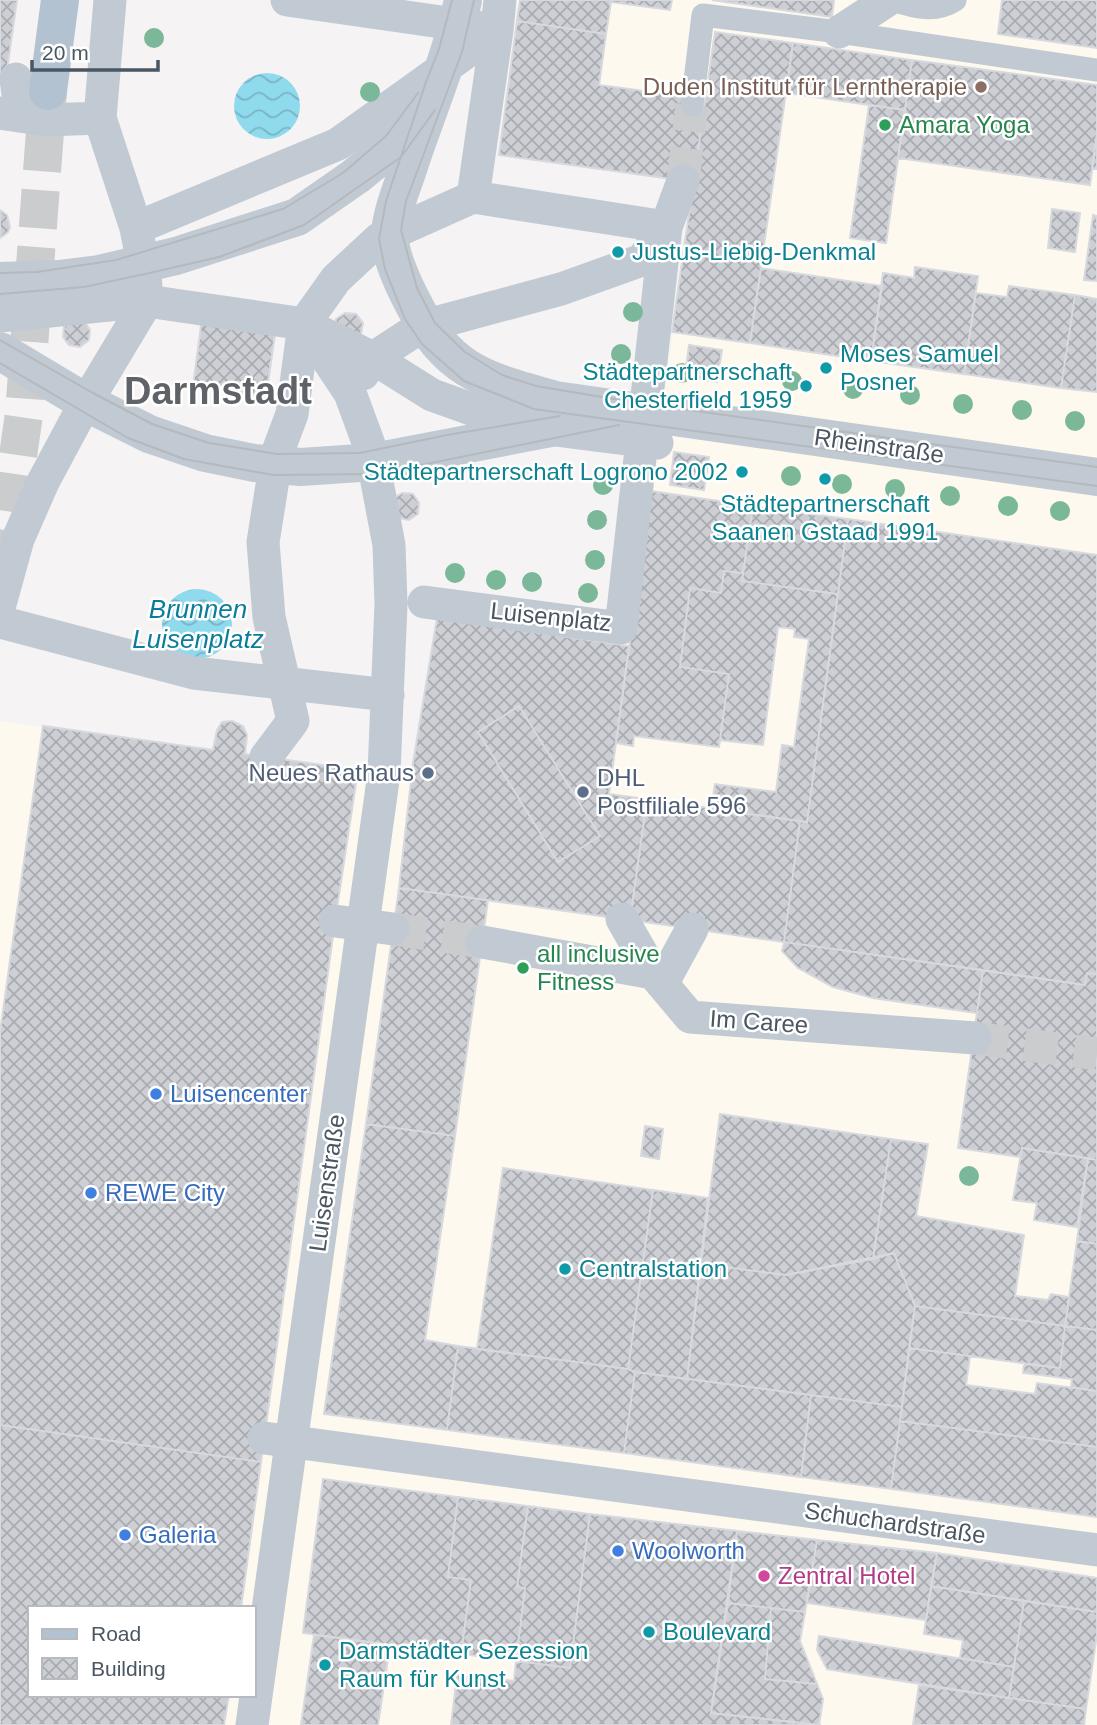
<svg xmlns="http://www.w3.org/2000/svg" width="1097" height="1725" viewBox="0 0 1097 1725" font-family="Helvetica,sans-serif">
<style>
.commercial{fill:#fdf9ef;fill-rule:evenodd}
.water{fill:url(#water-waves)}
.building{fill:url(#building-cross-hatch);stroke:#d7d9de;stroke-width:2;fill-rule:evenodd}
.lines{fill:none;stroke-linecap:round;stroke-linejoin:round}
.pedestrian-tunnel{stroke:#caccce;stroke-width:33;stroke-dasharray:33 17;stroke-linecap:butt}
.primary-tunnel{stroke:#caccce;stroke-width:38;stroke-dasharray:38 19;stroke-linecap:butt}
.service{stroke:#c1cad2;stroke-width:23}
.pedestrian{stroke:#c1cad2;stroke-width:33}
.minor{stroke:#c1cad2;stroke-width:38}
.primary{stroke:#b3c2d1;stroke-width:38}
.tram{stroke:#b5b8bd;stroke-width:2}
.tree{fill:#7bb799}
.education-dot{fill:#8d6e63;stroke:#fff;stroke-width:2.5}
.leisure-dot{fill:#2e9e5b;stroke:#fff;stroke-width:2.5}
.culture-dot{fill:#0f9aa8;stroke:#fff;stroke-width:2.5}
.service-dot{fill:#5c6f8a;stroke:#fff;stroke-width:2.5}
.shop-dot{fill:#3f7fe0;stroke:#fff;stroke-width:2.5}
.hotel-dot{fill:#d1479c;stroke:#fff;stroke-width:2.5}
.labels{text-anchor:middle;stroke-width:5;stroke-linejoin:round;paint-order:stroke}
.education-label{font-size:24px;fill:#785e54;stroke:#fff;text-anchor:end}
.leisure-label{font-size:24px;fill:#27864d;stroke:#fff;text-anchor:start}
.culture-label{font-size:24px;fill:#0d838f;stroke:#fff;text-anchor:start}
.street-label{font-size:24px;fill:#4a5661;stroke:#fff}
.service-label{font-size:24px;fill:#4e5e75;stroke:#fff;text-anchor:end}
.shop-label{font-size:24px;fill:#366cbe;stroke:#fff;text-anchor:start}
.hotel-label{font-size:24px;fill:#b23c85;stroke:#fff;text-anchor:start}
.water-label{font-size:26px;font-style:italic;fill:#0c7c9b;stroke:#fff}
.town-label{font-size:38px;font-weight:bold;fill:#5f6368;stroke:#fff}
</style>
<defs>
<pattern id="water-waves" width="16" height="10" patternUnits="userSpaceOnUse" patternTransform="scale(1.75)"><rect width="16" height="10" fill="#90daee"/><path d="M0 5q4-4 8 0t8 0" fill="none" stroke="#78b4c4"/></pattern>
<pattern id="building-cross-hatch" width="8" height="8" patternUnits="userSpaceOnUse" patternTransform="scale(1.75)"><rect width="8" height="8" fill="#cdcfd5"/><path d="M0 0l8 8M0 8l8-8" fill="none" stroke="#a8abb0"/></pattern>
</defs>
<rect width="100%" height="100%" fill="#f5f3f3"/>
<path class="commercial" d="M481 0H1097V1725H0V721L213 750 217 730 222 722 232 721 243 726 247 735 245 754 411 777 437 618 629 645 694 182 499 155 519 7 481 2ZM30 1608H254V1695H30Z"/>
<path class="water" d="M234 106a33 33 0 1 1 66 0a33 33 0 1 1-66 0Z
M162 624a35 35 0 1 1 70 0a35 35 0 1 1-70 0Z"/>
<path class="building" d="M0 0H17L6 77 0 84Z
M520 0H672L670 10 611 2 606 34 517 21Z
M712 0H834L832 17Z
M1002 0H1097V48L998 34Z
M517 21 606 34 599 85 683 96 682 103 704 106 694 182 499 155Z
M715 32 793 43 750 343 672 332Z
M793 43 912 60 905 110 786 93Z
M912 60 1097 85V133L1090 185 898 158Z
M869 105 905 110 886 243 850 238Z
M1097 133V169L1092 168Z
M1052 209 1080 213 1075 252 1048 248Z
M0 210 7 215 10 227 8 232 0 238Z
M1093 215 1097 216V281L1084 280Z
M915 267 978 276 964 374 871 361 883 273 914 278Z
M761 268 882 286 871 361 750 343Z
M1009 286 1075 295 1061 388 964 374 976 293 1007 297Z
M1075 295 1097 299V392L1061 388Z
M203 311 277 321 266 396 193 386Z
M345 313 356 314 363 323 361 334 335 330 336 319Z
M84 321 90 330 89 340 80 347 69 345 63 337 64 326Z
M689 345 722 350 717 382 685 377Z
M674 452 709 457 704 490 670 485Z
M651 491 753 506 743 573 724 571 721 593 690 588 680 667 729 674 719 747 634 736 633 746 616 743Z
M402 493 413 494 419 503 418 514 409 520 398 518 393 499Z
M753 506 848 519 838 594 742 581Z
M848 519 1097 555V974L1087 973 1085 985 784 942 800 821 807 822Z
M724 571 743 573 742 581 838 594 807 822 711 809 715 784 776 792 782 745 794 747 809 639 794 637 795 629 778 627 763 745 720 740 729 674 680 667 690 588 721 593Z
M437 618 629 646 609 794 647 799 630 920 399 888 413 763ZM519 706 600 836 558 862 478 732Z
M519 706 600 836 558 862 478 732Z
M232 721 243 726 247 735 245 754 358 770 335 921 261 1462 0 1425V1032L43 726 213 750 217 730 222 722Z
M647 799 800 821 784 942 630 920Z
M399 888 488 900 455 1136 366 1124Z
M784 942 983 970 977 1013 873 998 833 987 798 968 782 951Z
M983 970 1085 985 1087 973 1097 974V1160L1022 1148 1020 1157 958 1148Z
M720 1114 891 1139 873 1259 786 1275 701 1264Z
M366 1124 455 1136 425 1340 458 1346 447 1430 324 1414Z
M645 1126 663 1129 659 1159 641 1156Z
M891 1139 928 1144 916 1216 1024 1235 1015 1296 1048 1300 1051 1294 1069 1297 1065 1326 915 1306 894 1253 873 1259Z
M1022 1148 1088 1158 1077 1227 1034 1220 1037 1203 1013 1200Z
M1088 1158 1097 1160V1244L1077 1241Z
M503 1168 653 1190 628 1369 477 1349Z
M653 1190 708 1198 687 1379 635 1372 628 1369Z
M1077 1241 1097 1244V1330L1065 1326Z
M894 1253 915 1306 902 1407 687 1379 701 1264 786 1275Z
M915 1306 1065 1326 1060 1368 909 1348Z
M1065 1326 1097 1330V1391L1071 1387 1072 1379 1023 1373 1024 1364 1060 1368Z
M458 1346 628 1369 635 1372 624 1453 447 1430Z
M909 1348 970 1356 966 1385 1035 1394 1037 1383 1097 1391V1447L900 1421Z
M635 1372 811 1395 801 1477 624 1453Z
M811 1395 902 1407 891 1489 801 1477Z
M900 1421 1097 1447V1517L891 1489Z
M0 1425 261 1462 241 1608H30V1695H229L224 1725H0Z
M323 1479 458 1497 448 1577 471 1580 461 1654 303 1633Z
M458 1497 528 1506 517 1587 525 1588 516 1661 461 1654 471 1580 448 1577Z
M528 1506 590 1514 570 1668 516 1661 525 1588 517 1587Z
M590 1514 737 1531 711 1713 821 1725H451L457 1675 514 1681 516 1661 570 1668Z
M737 1531 817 1540 805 1612 728 1603Z
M817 1540 937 1553 926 1620 807 1603Z
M937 1553 1097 1578V1612L931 1586Z
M931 1586 1024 1601 1014 1667 960 1658 963 1640 924 1634Z
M1024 1601 1097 1612V1634L1086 1709 1009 1698Z
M728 1603 771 1608 765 1679 817 1684 823 1699 819 1725 711 1713Z
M771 1608 805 1612 800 1641 817 1684 765 1679Z
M314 1635 390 1645 378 1725H301Z
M819 1636 1014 1667 1009 1698 827 1669 817 1650Z
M919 1685 1086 1709 1084 1725H913Z"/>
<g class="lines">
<path class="pedestrian-tunnel" d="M683 181 692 105
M393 929 482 942
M975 1038 1097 1054"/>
<path class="primary-tunnel" d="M2 568 24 414 48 91"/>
<path class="service" d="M893 0C914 7 935 13 955 0
M692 105 703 15 839 32 1097 70"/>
<path class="pedestrian" d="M287 0 497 30 473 197 666 227 621 628 424 602
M839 32 888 0
M16 79 21 116
M0 113 46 120 100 118 110 0
M136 228 338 144 497 30 500 0
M63 280 147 301 304 324 373 358 432 395 516 425 657 443
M0 316 119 304
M363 374 373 358 413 332 435 323 561 289 642 260 666 227 683 181
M0 604 18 539 43 482 81 411 147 301 145 274 136 228 100 118
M0 622 194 673 388 695
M266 757 293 721 269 617 263 542 277 454 292 414 304 324
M622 919 653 973
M335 921 393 929
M482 942 653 973 690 1017 975 1038
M662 984 692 929
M264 1438 1097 1550
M252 1725 384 773 391 604 389 545 371 450 350 393 304 324 336 279 379 239 473 197"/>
<path class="minor" d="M463 0C451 57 427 111 409 166 402 188 392 210 390 233 388 252 404 286 413 303 447 372 485 380 555 400L1097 477
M0 281 59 279 99 274 176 256 297 217 356 176 397 142 418 113
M0 351 87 403 149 434 205 453 254 463 301 467 374 462 608 417"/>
<path class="primary" d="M48 91 60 0"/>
<path class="tram" d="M452 0 439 49 426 82 386 201 379 239 385 269 405 319 422 344 464 381 534 409 1097 486
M474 0 462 52 406 201 401 230 417 288 435 323 465 352 502 375 536 386 632 402 1097 467
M0 273 37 272 116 260 283 209 343 173 386 136 418 93
M0 294 84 287 145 274 219 257 304 225 401 157 435 110
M0 340 93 393 152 424 209 443 277 454 360 453 447 435 560 416
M0 363 128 438 184 459 273 475 377 474 619 425"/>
</g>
<g class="tree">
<circle cx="154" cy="38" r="10"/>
<circle cx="370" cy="92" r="10"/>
<circle cx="633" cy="312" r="10"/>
<circle cx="621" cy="354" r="10"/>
<circle cx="682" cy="373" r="10"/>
<circle cx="792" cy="381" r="10"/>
<circle cx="853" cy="389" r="10"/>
<circle cx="910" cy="395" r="10"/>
<circle cx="963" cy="404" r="10"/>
<circle cx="1022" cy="410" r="10"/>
<circle cx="1075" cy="421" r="10"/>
<circle cx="791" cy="476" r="10"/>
<circle cx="842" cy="484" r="10"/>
<circle cx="603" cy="485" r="10"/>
<circle cx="895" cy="489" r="10"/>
<circle cx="950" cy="496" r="10"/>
<circle cx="1008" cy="506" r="10"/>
<circle cx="1060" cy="511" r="10"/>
<circle cx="597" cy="520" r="10"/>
<circle cx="595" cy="560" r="10"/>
<circle cx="455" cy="573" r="10"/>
<circle cx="496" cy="580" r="10"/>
<circle cx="532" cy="582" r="10"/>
<circle cx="588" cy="593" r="10"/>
<circle cx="969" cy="1176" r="10"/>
</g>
<circle class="education-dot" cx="981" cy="87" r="7"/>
<g class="leisure-dot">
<circle cx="885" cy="125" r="7"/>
<circle cx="523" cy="968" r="7"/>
</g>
<g class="culture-dot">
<circle cx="618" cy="252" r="7"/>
<circle cx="826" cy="368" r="7"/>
<circle cx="806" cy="386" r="7"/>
<circle cx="742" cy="472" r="7"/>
<circle cx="825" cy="479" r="7"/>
<circle cx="565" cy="1269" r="7"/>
<circle cx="649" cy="1632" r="7"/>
<circle cx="325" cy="1665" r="7"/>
</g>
<g class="service-dot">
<circle cx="428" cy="773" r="7"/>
<circle cx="583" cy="792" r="7"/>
</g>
<g class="shop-dot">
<circle cx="156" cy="1094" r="7"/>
<circle cx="91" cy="1193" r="7"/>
<circle cx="125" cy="1535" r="7"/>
<circle cx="618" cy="1551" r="7"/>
</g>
<circle class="hotel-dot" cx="764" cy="1576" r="7"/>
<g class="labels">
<g class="education-label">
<text x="967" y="95">Duden Institut für Lerntherapie</text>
</g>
<g class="leisure-label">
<text x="899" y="133">Amara Yoga</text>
<text x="537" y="962">all inclusive<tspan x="537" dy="28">Fitness</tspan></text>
</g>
<g class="culture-label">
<text x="632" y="260">Justus-Liebig-Denkmal</text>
<text x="840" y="362">Moses Samuel<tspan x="840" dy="28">Posner</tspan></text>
<text x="792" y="380" text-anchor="end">Städtepartnerschaft<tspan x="792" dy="28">Chesterfield 1959</tspan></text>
<text x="728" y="480" text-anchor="end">Städtepartnerschaft Logrono 2002</text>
<text x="825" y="512" text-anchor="middle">Städtepartnerschaft<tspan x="825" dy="28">Saanen Gstaad 1991</tspan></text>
<text x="579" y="1277">Centralstation</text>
<text x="663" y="1640">Boulevard</text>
<text x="339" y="1659">Darmstädter Sezession<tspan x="339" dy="28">Raum für Kunst</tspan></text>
</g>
<g class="street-label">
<text transform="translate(879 446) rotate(8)" y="8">Rheinstraße</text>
<text transform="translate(551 617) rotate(6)" y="8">Luisenplatz</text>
<text transform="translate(759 1022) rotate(4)" y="8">Im Caree</text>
<text transform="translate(327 1183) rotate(-82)" y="8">Luisenstraße</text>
<text transform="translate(895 1523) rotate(8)" y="8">Schuchardstraße</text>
</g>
<g class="service-label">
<text x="414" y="781">Neues Rathaus</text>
<text x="597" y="786" text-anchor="start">DHL<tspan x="597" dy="28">Postfiliale 596</tspan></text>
</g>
<g class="shop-label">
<text x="170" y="1102">Luisencenter</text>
<text x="105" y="1201">REWE City</text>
<text x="139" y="1543">Galeria</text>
<text x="632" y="1559">Woolworth</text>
</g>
<g class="hotel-label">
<text x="778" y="1584">Zentral Hotel</text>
</g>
<g class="water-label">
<text x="198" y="618">Brunnen<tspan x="198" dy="30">Luisenplatz</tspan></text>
</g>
<g class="town-label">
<text x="218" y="404">Darmstadt</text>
</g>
</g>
<rect x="28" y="1606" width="228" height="91" fill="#ffffff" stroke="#b7bbc0" stroke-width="2"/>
<rect x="42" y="1629" width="35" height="10" fill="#b3c2d1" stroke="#b7bbc0" stroke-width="2"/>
<text x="91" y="1641" font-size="21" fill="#4a5661">Road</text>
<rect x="42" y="1658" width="35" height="21" fill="url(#building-cross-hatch)" stroke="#b7bbc0" stroke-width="2"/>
<text x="91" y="1676" font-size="21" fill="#4a5661">Building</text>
<path d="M32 60v10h126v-10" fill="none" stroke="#4a5661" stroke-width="3.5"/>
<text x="42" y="60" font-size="21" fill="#4a5661" stroke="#ffffff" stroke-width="5" paint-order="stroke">20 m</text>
</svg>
